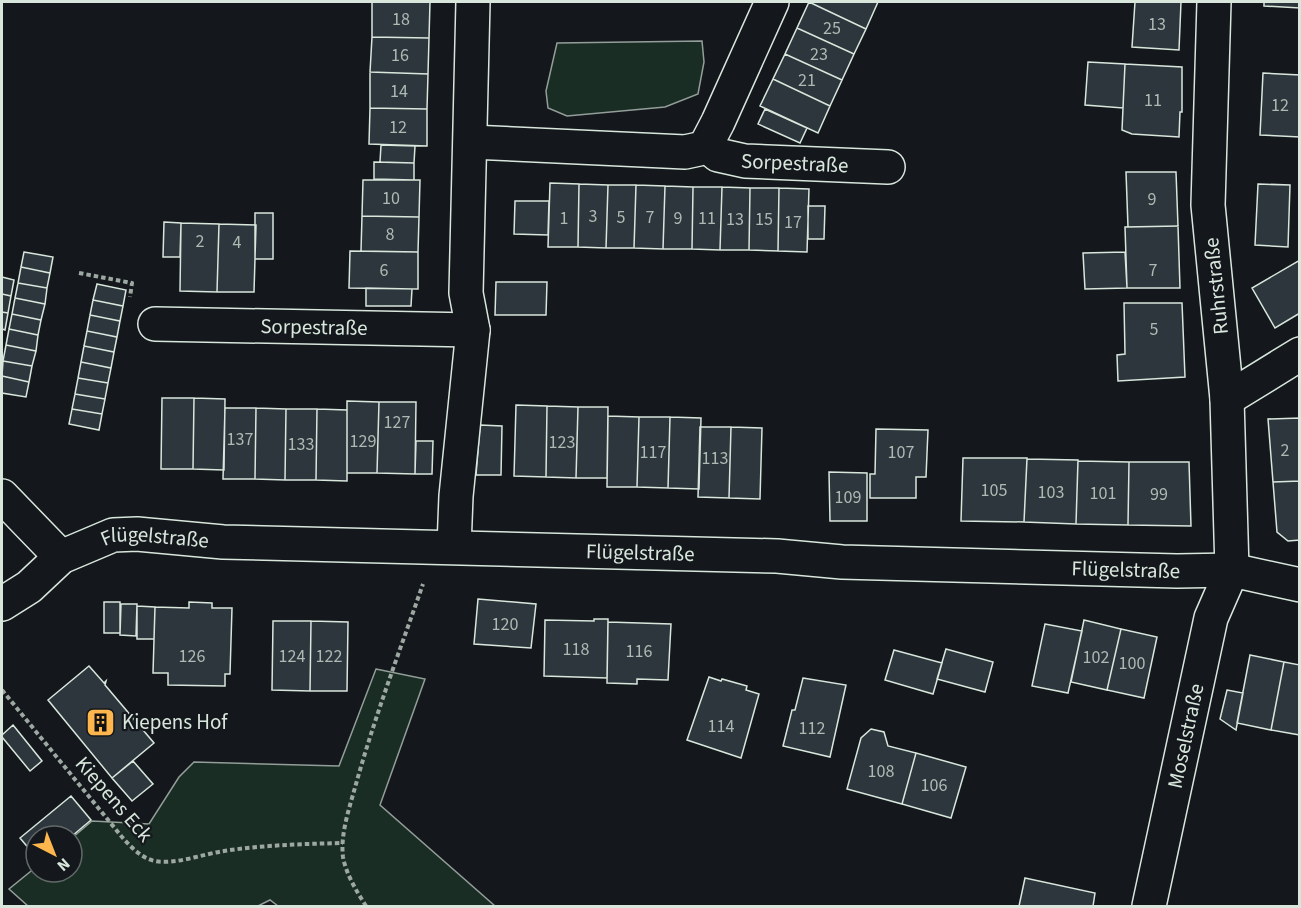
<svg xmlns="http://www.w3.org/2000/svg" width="1301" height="908" viewBox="0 0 1301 908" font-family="'Source Sans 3',sans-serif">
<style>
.green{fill:#1a2d24;stroke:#939e99;stroke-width:1.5}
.building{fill:#2c363c;stroke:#d8e6dc;stroke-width:1.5}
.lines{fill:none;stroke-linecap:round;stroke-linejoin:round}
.minor-casing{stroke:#d8e6dc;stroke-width:36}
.path{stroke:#9da8a2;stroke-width:4;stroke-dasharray:4.5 3;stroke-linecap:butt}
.minor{stroke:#14181c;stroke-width:33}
.labels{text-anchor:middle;stroke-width:4.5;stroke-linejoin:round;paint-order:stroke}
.number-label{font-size:18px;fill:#adbab4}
.street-label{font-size:21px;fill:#d8e6dc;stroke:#14181c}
.poi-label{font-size:21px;fill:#d8e6dc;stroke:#14181c;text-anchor:start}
</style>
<rect width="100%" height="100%" fill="#14181c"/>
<path class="green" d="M702 41 704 62 698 94 665 107 567 116 548 108 546 91 557 43Z
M376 669 425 679 380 805 495 906H278L270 900 258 906H28L9 889 36 867V872H72V838L92 821 149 824 179 777 194 762 339 766Z"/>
<path class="building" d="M372 2H430L429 38 372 37Z
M809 2 866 29 854 54 797 28Z
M809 2H878L866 29Z
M1135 2H1181L1179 50 1132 47Z
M1264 2H1300V8L1264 6Z
M797 28 854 54 842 80 785 54Z
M372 37 429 38 428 74 370 72Z
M785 54 842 80 830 106 773 79Z
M1088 62 1125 64 1123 108 1085 105Z
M1125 64 1182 67V112H1180L1179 137 1132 134 1122 130Z
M370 72 428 74 427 109 370 108Z
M1263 73 1300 75V137L1260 135Z
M773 79 830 106 818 133 760 106Z
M370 108 427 109V146L369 144Z
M765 109 807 128 800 143 758 124Z
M381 145 415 146 414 163 380 162Z
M374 162 414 163V180L374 179Z
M1126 172H1176L1178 226 1128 227Z
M363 180H420L419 217 362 216Z
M550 183 579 184 578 247H548Z
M579 184 608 185 606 248 578 247Z
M1258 184 1290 185 1288 247 1255 245Z
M608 185H636L634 248H606Z
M636 185 665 186 663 249 634 248Z
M665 186 693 187 692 249H663Z
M693 187H722L720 250 692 249Z
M722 187 750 188 749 250H720Z
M750 188H779L778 251 749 250Z
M779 188 809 189 807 252 778 251Z
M515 201H549L548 235 514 234Z
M808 206H825L824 239H808Z
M255 213H273V259H255Z
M362 216 419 217 418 252 361 251Z
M164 222 181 223 180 257H163Z
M181 223 219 224 217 292 180 291Z
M219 224 256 225 254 292H217Z
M1178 226 1180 288H1127L1125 227Z
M350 251 418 252V289L349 288Z
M24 252 53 257 50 273 21 267Z
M1125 252 1127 288 1085 289 1083 253Z
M1300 260V313L1275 328 1252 288Z
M21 267 50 273 47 288 18 283Z
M2 277 14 280 11 296 2 294Z
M496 282H547L546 315H495Z
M18 283 47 288 45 304 15 298Z
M97 284 126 290 123 306 93 300Z
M366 288 412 289 411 306H366Z
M2 294 11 296 8 313 2 312Z
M15 298 45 304 41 320 12 314Z
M93 300 123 306 120 321 90 315Z
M1124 303H1182L1185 377 1118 381 1117 355 1125 354Z
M2 312 8 313 5 330 2 329Z
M12 314 41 320 38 335 9 329Z
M90 315 120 321 117 337 87 331Z
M9 329 38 335 36 351 6 345Z
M87 331 117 337 114 352 84 346Z
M6 345 36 351 32 366 3 361Z
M84 346 114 352 111 368 81 362Z
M3 361 32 366 29 382 2 376Z
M81 362 111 368 108 383 78 378Z
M2 376 29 382 26 397 2 393Z
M78 378 108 383 105 399 75 394Z
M75 394 105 399 102 414 72 409Z
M162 398H194L193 469H161Z
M194 398 225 399 224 470 193 469Z
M347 401 379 402 377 473H347Z
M379 402H416L415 474 377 473Z
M516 405 547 406 546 477 514 476Z
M547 406 578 407 576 478 546 477Z
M578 407H608L607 478H576Z
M225 408H256L255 479H223Z
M256 408 286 409 285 480 255 479Z
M72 409 102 414 99 430 69 424Z
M286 409H317L316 480H285Z
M317 409 347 410V481L316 480Z
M608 416 639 417 637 487H607Z
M639 417H670L668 488 637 487Z
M670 417 701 418 699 489 668 488Z
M1300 418V481L1273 482 1268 419Z
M480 425 502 426 501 475H476Z
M700 427H731L729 498 698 497Z
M731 427 762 428 760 499 729 498Z
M876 429 928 430 926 477H916V498H870V474H875Z
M416 441H433L432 474H415Z
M963 458H1027L1024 522 961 521Z
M1027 459 1078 460 1076 524 1024 522Z
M1078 461 1129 462 1128 525 1076 524Z
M1129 462H1189L1191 526 1128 525Z
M829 472 867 473V521H830Z
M1300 481V540L1288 541 1277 532 1273 482Z
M478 599 536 604 531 648 474 644Z
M104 602H120V633H104Z
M189 602 212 603V608H232L230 674H225V686L168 685V673H153L155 607 189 608Z
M121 604H137L136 636 120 635Z
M137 606 155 607 154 639H137Z
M594 619H608L607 678 544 676 545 620 594 621Z
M1084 620 1121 629 1107 690 1071 682Z
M273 621H311L310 691 272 690Z
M311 621 348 622 347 691H310Z
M608 622 671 624 668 680 637 679V684L607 683Z
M1045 624 1082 631 1068 693 1032 686Z
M1121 629 1157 637 1144 698 1107 690Z
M946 649 993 662 985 692 937 679Z
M894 650 942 663 933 694 885 680Z
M1250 655 1284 662 1271 730 1237 723Z
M1284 662 1300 665V735L1271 730Z
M89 666 104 683 106 681 105 685 154 743 112 778 48 700Z
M709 677 721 681 722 679 747 686 746 690 759 694 741 758 687 740Z
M803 678 846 685 830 757 783 746 792 710H795Z
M1227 690 1243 693 1236 730 1220 719Z
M13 725 42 761 30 771 2 737V735Z
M871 729 884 732 888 746 916 753 902 804 847 789 861 738Z
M916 753 966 767 951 818 902 804Z
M133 761 153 784 132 801 112 778Z
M71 796 91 820 72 836H36V857L20 838Z
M1025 878 1095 893 1093 906H1019Z"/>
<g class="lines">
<defs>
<g id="minor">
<path d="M471 142 685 152 699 149 706 145 718 122 772 2"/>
<path id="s1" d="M706 145 718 155 745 161 888 167"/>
<path id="s2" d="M155 324 473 330"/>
<path d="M1227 399 1300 354"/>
<path d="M2 496 61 557"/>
<path d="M454 547 456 496 473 330 466 293 473 2"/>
<path id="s3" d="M2 604 29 587 61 557 113 535 137 534 223 542 777 556 842 562 1177 571 1232 570 1300 585"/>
<path id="s4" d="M1149 906 1211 618 1232 570 1227 399 1208 205 1214 2"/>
</g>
</defs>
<use href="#minor" class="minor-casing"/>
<path class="path" d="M79 273 132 283 130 297
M2 690 122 837C131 847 141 858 155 861 175 865 203 854 224 851 263 845 303 844 343 843
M366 906C357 892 346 874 343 857 340 834 350 806 356 784 375 716 400 650 423 584"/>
<use href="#minor" class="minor"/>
</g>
<defs>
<symbol id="building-square" viewBox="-11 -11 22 22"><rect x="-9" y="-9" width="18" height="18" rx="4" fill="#ffb74d" stroke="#14181c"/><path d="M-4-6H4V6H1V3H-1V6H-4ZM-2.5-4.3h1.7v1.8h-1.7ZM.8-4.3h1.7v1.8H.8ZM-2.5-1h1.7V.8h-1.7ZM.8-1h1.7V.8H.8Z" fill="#111"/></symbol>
</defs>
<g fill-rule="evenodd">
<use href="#building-square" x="84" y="706" width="33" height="33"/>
</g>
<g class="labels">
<g class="number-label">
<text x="401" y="25">18</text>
<text x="1157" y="30">13</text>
<text x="832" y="34">25</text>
<text x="819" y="60">23</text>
<text x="400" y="61">16</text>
<text x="807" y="86">21</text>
<text x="399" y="97">14</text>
<text x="1153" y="106">11</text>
<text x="1280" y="111">12</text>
<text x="398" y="133">12</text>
<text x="391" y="204">10</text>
<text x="1152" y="205">9</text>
<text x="593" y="222">3</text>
<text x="621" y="223">5</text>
<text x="650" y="223">7</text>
<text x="564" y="224">1</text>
<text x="678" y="224">9</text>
<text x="707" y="224">11</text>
<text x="735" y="225">13</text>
<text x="764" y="225">15</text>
<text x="793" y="228">17</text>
<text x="390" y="240">8</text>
<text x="200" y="247">2</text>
<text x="237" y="248">4</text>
<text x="384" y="276">6</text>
<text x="1153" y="276">7</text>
<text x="1154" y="335">5</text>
<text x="397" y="428">127</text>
<text x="240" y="445">137</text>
<text x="363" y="447">129</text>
<text x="562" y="448">123</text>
<text x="301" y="450">133</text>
<text x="1285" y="456">2</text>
<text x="653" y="458">117</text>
<text x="901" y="458">107</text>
<text x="715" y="464">113</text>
<text x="994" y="496">105</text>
<text x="1051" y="498">103</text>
<text x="1103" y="499">101</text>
<text x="1159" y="500">99</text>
<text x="848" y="503">109</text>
<text x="505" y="630">120</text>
<text x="576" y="655">118</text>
<text x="639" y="657">116</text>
<text x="192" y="662">126</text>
<text x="292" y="662">124</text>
<text x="329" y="662">122</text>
<text x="1096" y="663">102</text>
<text x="1132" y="669">100</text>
<text x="721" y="732">114</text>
<text x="812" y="734">112</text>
<text x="881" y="777">108</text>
<text x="934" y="791">106</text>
</g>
<g class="street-label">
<text dy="7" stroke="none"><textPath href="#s1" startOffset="93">Sorpestraße</textPath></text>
<text transform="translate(1216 286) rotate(-96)" y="7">Ruhrstraße</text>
<text dy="7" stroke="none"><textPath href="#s2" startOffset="159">Sorpestraße</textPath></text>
<text dy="7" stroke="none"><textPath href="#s3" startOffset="174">Flügelstraße</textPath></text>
<text dy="7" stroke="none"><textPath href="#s3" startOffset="660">Flügelstraße</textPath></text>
<text dy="7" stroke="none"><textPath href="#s3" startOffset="1146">Flügelstraße</textPath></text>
<text dy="7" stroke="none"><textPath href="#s4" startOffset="174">Moselstraße</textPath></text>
<text transform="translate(114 799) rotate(49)" y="7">Kiepens Eck</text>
</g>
<g class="poi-label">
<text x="122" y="729">Kiepens Hof</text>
</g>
</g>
<rect width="1301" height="908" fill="none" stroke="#d8e6dc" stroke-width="6"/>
<g transform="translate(54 854) rotate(138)"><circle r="28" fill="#14181c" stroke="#626a69" stroke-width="1.5"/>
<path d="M0-4.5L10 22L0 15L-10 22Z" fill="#ffb74d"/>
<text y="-9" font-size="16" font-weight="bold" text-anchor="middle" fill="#d8e6dc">N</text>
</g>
</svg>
